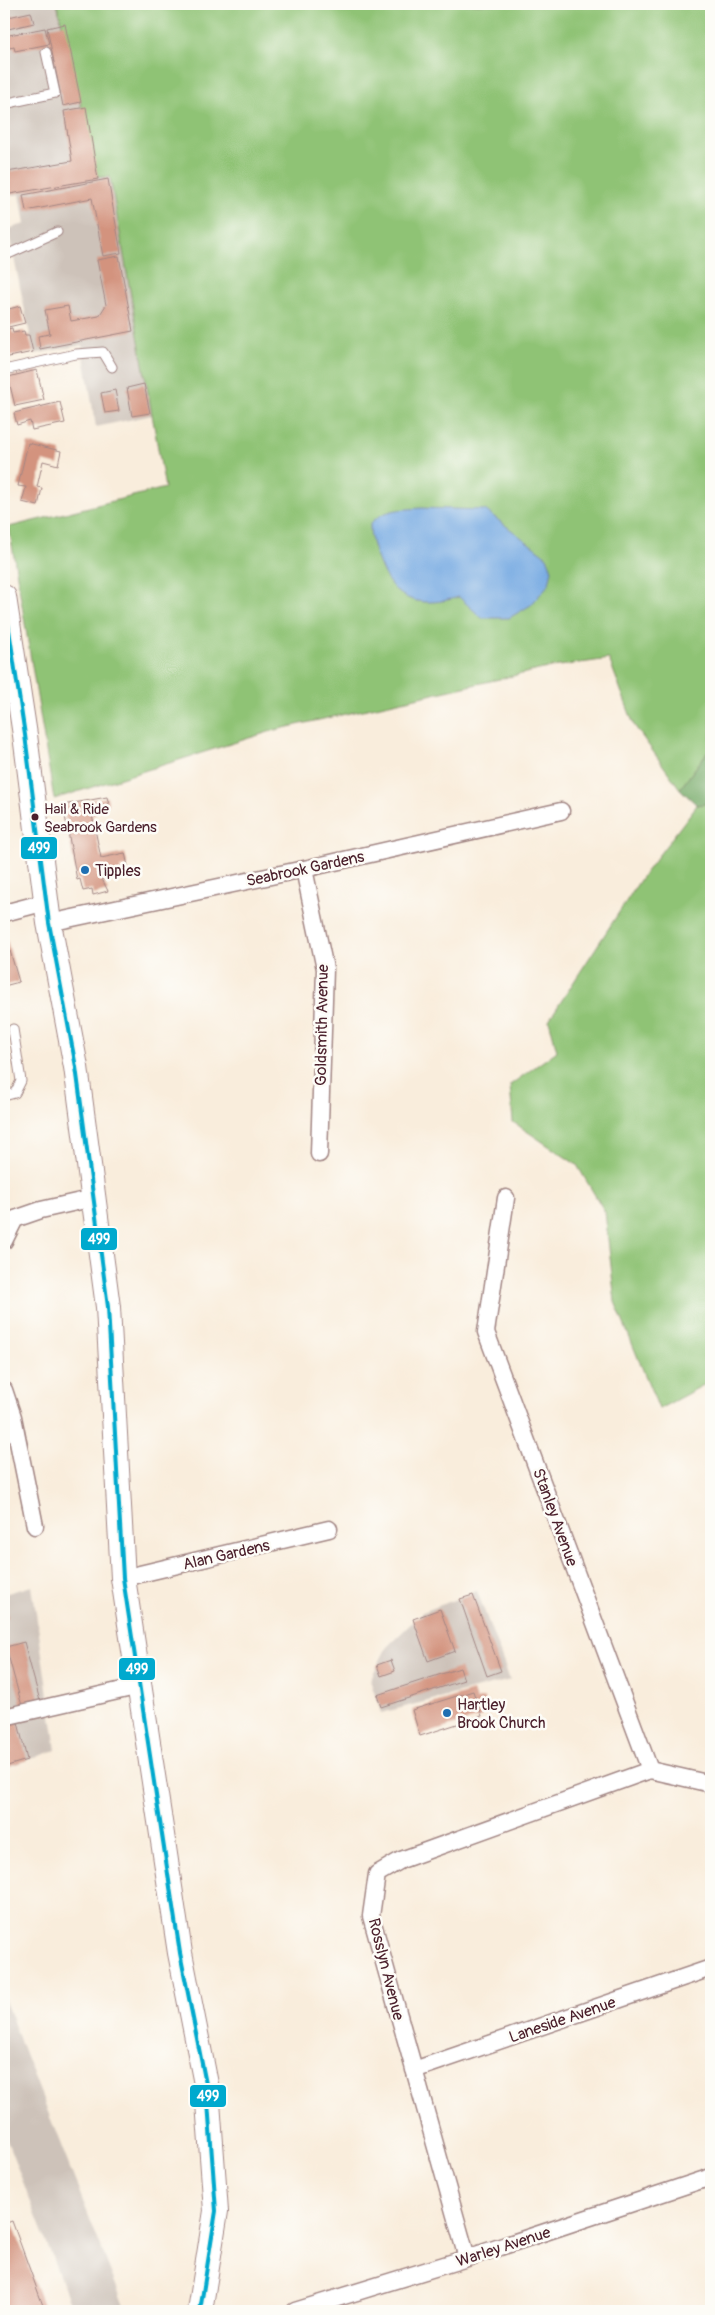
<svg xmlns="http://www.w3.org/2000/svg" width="715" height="2315" viewBox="0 0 715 2315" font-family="Pangolin,sans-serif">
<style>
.industrial{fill:#cdc2b9}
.green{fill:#8fc375;stroke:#6c7150}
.forest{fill:#73a966;stroke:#5e6448}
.water{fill:#75a9e2;stroke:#606486}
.building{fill:#d3937e}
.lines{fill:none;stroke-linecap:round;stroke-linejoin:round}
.lane-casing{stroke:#a28684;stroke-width:11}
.street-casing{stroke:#a28684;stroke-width:19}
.secondary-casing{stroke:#a28684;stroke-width:26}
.lane{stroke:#fff;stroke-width:9}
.street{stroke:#fff;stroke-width:16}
.secondary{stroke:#fff;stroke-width:24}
.bus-1-casing{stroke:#fdfcf7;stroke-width:8}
.bus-1{stroke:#00a9ce;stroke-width:4}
.bus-dot{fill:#4a1f2b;stroke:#fdfcf7;stroke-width:2}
.poi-dot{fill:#1f6fb2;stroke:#fdfcf7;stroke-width:2}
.labels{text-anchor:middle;stroke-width:5;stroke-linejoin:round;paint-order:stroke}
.bus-label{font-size:15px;fill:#4a1f2b;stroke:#fdfcf7;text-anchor:start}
.street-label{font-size:16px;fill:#4a1f2b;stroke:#fdfcf7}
.poi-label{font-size:16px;fill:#4a1f2b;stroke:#fdfcf7;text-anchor:start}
.line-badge{stroke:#fdfcf7;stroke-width:2}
.badge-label{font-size:14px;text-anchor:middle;font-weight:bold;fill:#fff}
</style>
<rect width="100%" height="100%" fill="#fdfcf7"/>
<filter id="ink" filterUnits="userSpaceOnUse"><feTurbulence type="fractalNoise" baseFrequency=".02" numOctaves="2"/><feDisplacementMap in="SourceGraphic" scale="10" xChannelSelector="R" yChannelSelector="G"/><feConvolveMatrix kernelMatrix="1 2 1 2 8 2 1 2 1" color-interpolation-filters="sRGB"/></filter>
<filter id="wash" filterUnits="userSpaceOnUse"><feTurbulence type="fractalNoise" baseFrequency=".0096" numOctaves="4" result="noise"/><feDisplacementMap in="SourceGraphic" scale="20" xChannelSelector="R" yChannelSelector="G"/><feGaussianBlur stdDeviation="1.12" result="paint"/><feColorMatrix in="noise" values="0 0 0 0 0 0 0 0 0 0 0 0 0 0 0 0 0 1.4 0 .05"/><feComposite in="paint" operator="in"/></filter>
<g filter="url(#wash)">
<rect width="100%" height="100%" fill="#f9eddc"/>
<path class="industrial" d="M4 4H57L98 176 110 177 152 415 96 427 82 345 34 354 8 229 25 224 20 194 4 197Z
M32 1586 56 1750 4 1768V1594Z
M477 1591 510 1680 381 1713 370 1680 387 1647 423 1612Z
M4 1998 26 2056 126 2311H73L4 2133Z"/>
<path class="green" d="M57 4H711V747L680 789 634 725 609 659 552 667 275 730 54 799 9 527 165 488 110 177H98Z
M711 803V1381L659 1409 615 1302 605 1212 577 1165 513 1122 510 1085 557 1051 549 1020 642 877 697 805Z"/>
<path class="forest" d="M711 747V803L697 805 680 789Z"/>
<path class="water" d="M421 508 485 510 547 557 552 570 549 584 531 605 509 618H482L459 597C422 608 395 603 380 565 374 550 370 540 370 524 385 508 400 510 421 508Z"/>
<g id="blocks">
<path class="building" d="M31 12 34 23 4 30V18Z
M65 24 81 102 63 106 47 28Z
M45 28 49 44 15 51 14 47 4 49V36Z
M86 107 98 179 4 195V160L7 172 72 161 64 111Z
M108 179 121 253 103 256 92 198 26 211 23 195Z
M119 256 133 331 40 349 38 336 50 334 45 310 68 306 71 321 99 316 106 305 97 260Z
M5 292 9 309 20 306 25 323 4 328Z
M12 328 13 333 24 331 25 335H29L33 352 4 358V330Z
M37 370 44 400 15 406 8 377Z
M144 384 150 413 132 416 127 388Z
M115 390 119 411 105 413 101 393Z
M60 402 65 423 32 430 30 421 17 425 14 413Z
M28 443 61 451 58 465 43 461 37 487 42 488 38 506 22 502 26 487 18 486Z
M107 797 109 805 95 807 96 814 92 815 101 858 125 853 128 866 120 867 121 873 101 877 108 891 93 895 92 889 83 891 80 879 77 880 63 805Z
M4 930 19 982 4 986Z
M473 1595 501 1671 487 1676 460 1599Z
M4 1601 8 1617 4 1619Z
M440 1609 455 1651 428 1661 413 1619Z
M24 1642 40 1701 22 1706 6 1647Z
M391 1660 395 1671 381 1676 377 1665Z
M460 1668 464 1680 381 1707 377 1695Z
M473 1691 476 1700 484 1698 486 1705 479 1707 482 1716 420 1736 412 1710Z
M17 1718 27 1760 4 1767V1721Z
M12 2221 45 2311H4V2224Z"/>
</g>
</g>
<g filter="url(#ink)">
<use href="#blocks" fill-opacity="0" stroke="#a28684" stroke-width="1"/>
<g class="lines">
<defs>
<path id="lane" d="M4 104 55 93 46 52
M4 256 57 232
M4 370 76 354 103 352 112 367
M4 1096 15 1093 21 1081 13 1029"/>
<path id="street" d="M304 869 325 969 319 1154
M4 913 46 902
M49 923 304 869 561 811
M506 1198 486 1332 650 1770 711 1784
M4 1241 15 1219 41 1210 94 1198
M4 1390 13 1417 35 1526
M123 1578 329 1529
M4 1717 140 1686
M414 2070 711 1968
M467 2258 371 1916 377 1874 401 1860 650 1770
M295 2311 467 2258 711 2177"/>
<path id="secondary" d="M4 597 25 735 49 923 76 1067 108 1307 123 1578 180 1953 207 2089 216 2211 200 2311"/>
</defs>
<use href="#lane" class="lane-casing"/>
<use href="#street" class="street-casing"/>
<use href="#secondary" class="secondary-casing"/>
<use href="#lane" class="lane"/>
<use href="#street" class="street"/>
<use href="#secondary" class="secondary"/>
<defs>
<path id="bus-1" d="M4 597 25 735 49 923 76 1067 108 1307 123 1578 180 1953 207 2089 216 2211 200 2311"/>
</defs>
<use href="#bus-1" class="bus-1-casing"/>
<use href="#bus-1" class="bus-1"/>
</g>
</g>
<circle class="bus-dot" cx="35" cy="817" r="4.5"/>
<g class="poi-dot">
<circle cx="85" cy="870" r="5"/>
<circle cx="447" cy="1713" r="5"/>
</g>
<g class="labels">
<g class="bus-label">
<text x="44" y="814">Hail &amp; Ride<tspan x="44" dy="18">Seabrook Gardens</tspan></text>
</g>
<g class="street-label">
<text transform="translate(305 868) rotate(-12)" y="6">Seabrook Gardens</text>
<text transform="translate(321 1025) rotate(-89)" y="6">Goldsmith Avenue</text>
<text transform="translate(556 1517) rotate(70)" y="6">Stanley Avenue</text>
<text transform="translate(226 1554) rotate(-13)" y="6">Alan Gardens</text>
<text transform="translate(387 1969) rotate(76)" y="6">Rosslyn Avenue</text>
<text transform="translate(562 2019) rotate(-19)" y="6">Laneside Avenue</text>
<text transform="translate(503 2246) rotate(-18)" y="6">Warley Avenue</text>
</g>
<g class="poi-label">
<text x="95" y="876">Tipples</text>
<text x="457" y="1710">Hartley<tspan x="457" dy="18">Brook Church</tspan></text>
</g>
</g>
<g class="line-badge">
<rect x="20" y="836" width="38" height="24" rx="5" fill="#00a9ce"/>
<rect x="80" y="1227" width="38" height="24" rx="5" fill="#00a9ce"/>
<rect x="118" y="1657" width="38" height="24" rx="5" fill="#00a9ce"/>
<rect x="189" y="2084" width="38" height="24" rx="5" fill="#00a9ce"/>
</g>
<g class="badge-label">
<text x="39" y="853">499</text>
<text x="99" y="1244">499</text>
<text x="137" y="1674">499</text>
<text x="208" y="2101">499</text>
</g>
<rect width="715" height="2315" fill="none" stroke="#fdfcf7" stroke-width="20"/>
</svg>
